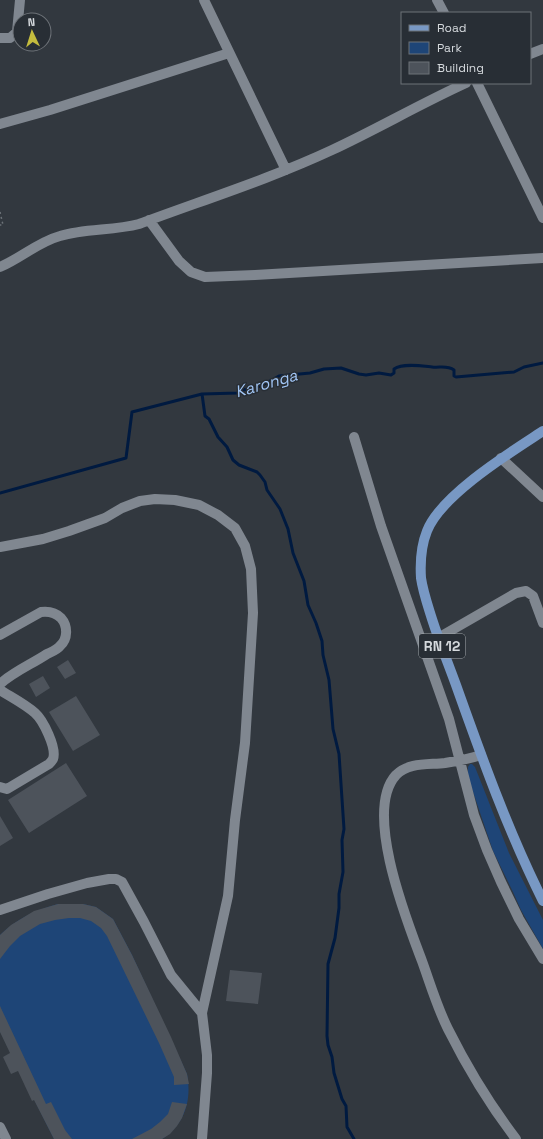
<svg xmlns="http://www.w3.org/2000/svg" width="543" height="1139" viewBox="0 0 543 1139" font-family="'Space Grotesk',sans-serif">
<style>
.green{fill:#1e4577}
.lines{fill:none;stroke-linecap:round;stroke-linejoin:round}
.stream{stroke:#001a40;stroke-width:3}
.building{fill:#4d535b}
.path{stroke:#6c7278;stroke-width:1.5;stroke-dasharray:2 3;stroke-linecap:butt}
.minor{stroke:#808790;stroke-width:10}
.major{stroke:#7898c4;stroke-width:10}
.labels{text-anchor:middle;stroke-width:3;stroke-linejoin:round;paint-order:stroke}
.shield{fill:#282e35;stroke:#a1a6ab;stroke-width:1}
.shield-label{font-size:14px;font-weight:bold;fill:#d5d9dd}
.water-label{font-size:16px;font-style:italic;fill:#a2c6f6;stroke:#282e35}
</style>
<rect width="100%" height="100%" fill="#32383f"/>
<path class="green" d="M470 764H472L475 767 509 853 543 920V949L521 910 513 892 493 851 468 777V767Z
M58 904H83L96 907 113 919 132 955 187 1074C192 1100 185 1124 162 1139H54L0 1031V935C17 919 35 910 58 904Z"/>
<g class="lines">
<path class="stream" d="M202 394 205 416 209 419 218 437 227 447 233 460 239 465 257 472 260 475 265 482 267 490 280 509 288 529 293 553 304 581 308 605 316 623 322 641 323 655 329 680 333 729 339 754 344 829 342 840 343 872 339 894V908L335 938 328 964 327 1036 328 1045 332 1057 334 1073 342 1099 346 1106 347 1127 354 1139
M0 493 126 458 132 412 202 394 238 393 243 390 261 386 279 376 310 373 324 369 341 368 359 374 366 375 379 373 391 375 394 373V369C403 363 422 366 432 367 440 368 447 365 454 370V376L456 377 514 372 524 367 543 363"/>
</g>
<path class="building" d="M68 660 76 673 65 679 57 667Z
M43 676 50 688 36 697 29 684Z
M76 696 100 735 73 751 49 712Z
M66 763 87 796 29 833 8 800Z
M0 816 13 838 0 846Z
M58 904H83L96 907 113 919 132 955 171 1037 187 1074 189 1084 174 1085V1077L159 1043 107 936 101 928 91 921 80 918H69L55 920 40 924 20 936 10 946 0 959V935L11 925 34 911Z
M230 970 262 973 258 1004 226 1001Z
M0 1006 46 1104 51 1102 65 1130 72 1139H54L34 1100 32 1101 18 1071 11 1074 3 1057 10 1053 0 1032Z
M172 1102 187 1104 182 1118 177 1126 170 1134 162 1139H132L151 1129 160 1122 168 1114Z"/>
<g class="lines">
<path class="path" d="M0 212 3 225H0"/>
<path class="minor" d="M204 0 286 170
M437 0 444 13
M0 38H10L17 32 20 0
M530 54 543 49
M477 83 543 218
M0 124 50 110 229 53
M149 220 179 261 191 272 205 277 255 275 543 258
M0 267C21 258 38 242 60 236 85 228 113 231 139 224 203 200 270 179 332 150 377 129 420 104 466 83
M354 437 381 526 449 719 474 815 487 850 501 882 519 919 543 959
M501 458 543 497
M0 547 43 539 69 531 105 518 122 508 140 501 155 499 175 500 199 505 218 515 235 528 245 546 251 569 253 613 245 743 235 820 228 896 202 1013 207 1055V1073L202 1139
M0 635 41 612C49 611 55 612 61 618 68 626 68 639 60 646 57 650 51 652 47 654 32 664 13 672 0 684
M438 638 516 593 526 591 533 596 543 623
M0 690C11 697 25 704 35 713 43 720 57 748 53 759 52 761 51 762 49 764L7 789 0 787
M481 755C469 759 457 761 445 763 429 765 409 762 396 775 363 811 407 921 422 961 430 983 437 1007 448 1029 467 1067 490 1105 516 1139
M0 910 48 894 87 883 109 879H116L122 882 144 922 171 975 202 1013
M0 1127 6 1139"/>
<path class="major" d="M543 431C511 452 441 495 427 531 421 546 420 562 421 578 423 592 428 606 432 619 439 641 448 663 456 685 482 758 508 831 543 901"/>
</g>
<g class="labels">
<rect class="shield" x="419" y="634" width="46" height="24" rx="3"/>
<g class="shield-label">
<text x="442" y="651">RN 12</text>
</g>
<g class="water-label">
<text transform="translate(266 383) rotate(-16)" y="6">Karonga</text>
</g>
</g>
<rect x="401" y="12" width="130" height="72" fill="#282e35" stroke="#6d7278"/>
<rect x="409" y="25" width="20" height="6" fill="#7898c4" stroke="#6d7278"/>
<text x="437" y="32" font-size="12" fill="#d5d9dd">Road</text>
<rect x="409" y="42" width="20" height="12" fill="#1e4577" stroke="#6d7278"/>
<text x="437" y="52" font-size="12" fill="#d5d9dd">Park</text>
<rect x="409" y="62" width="20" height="12" fill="#4d535b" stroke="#6d7278"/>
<text x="437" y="72" font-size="12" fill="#d5d9dd">Building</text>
<g transform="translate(32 32) rotate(356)"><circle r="19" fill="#282e35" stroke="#6d7278"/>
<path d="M0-3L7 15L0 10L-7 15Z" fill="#c4bc3e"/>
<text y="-6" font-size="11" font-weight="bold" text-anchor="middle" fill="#d5d9dd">N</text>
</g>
</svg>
